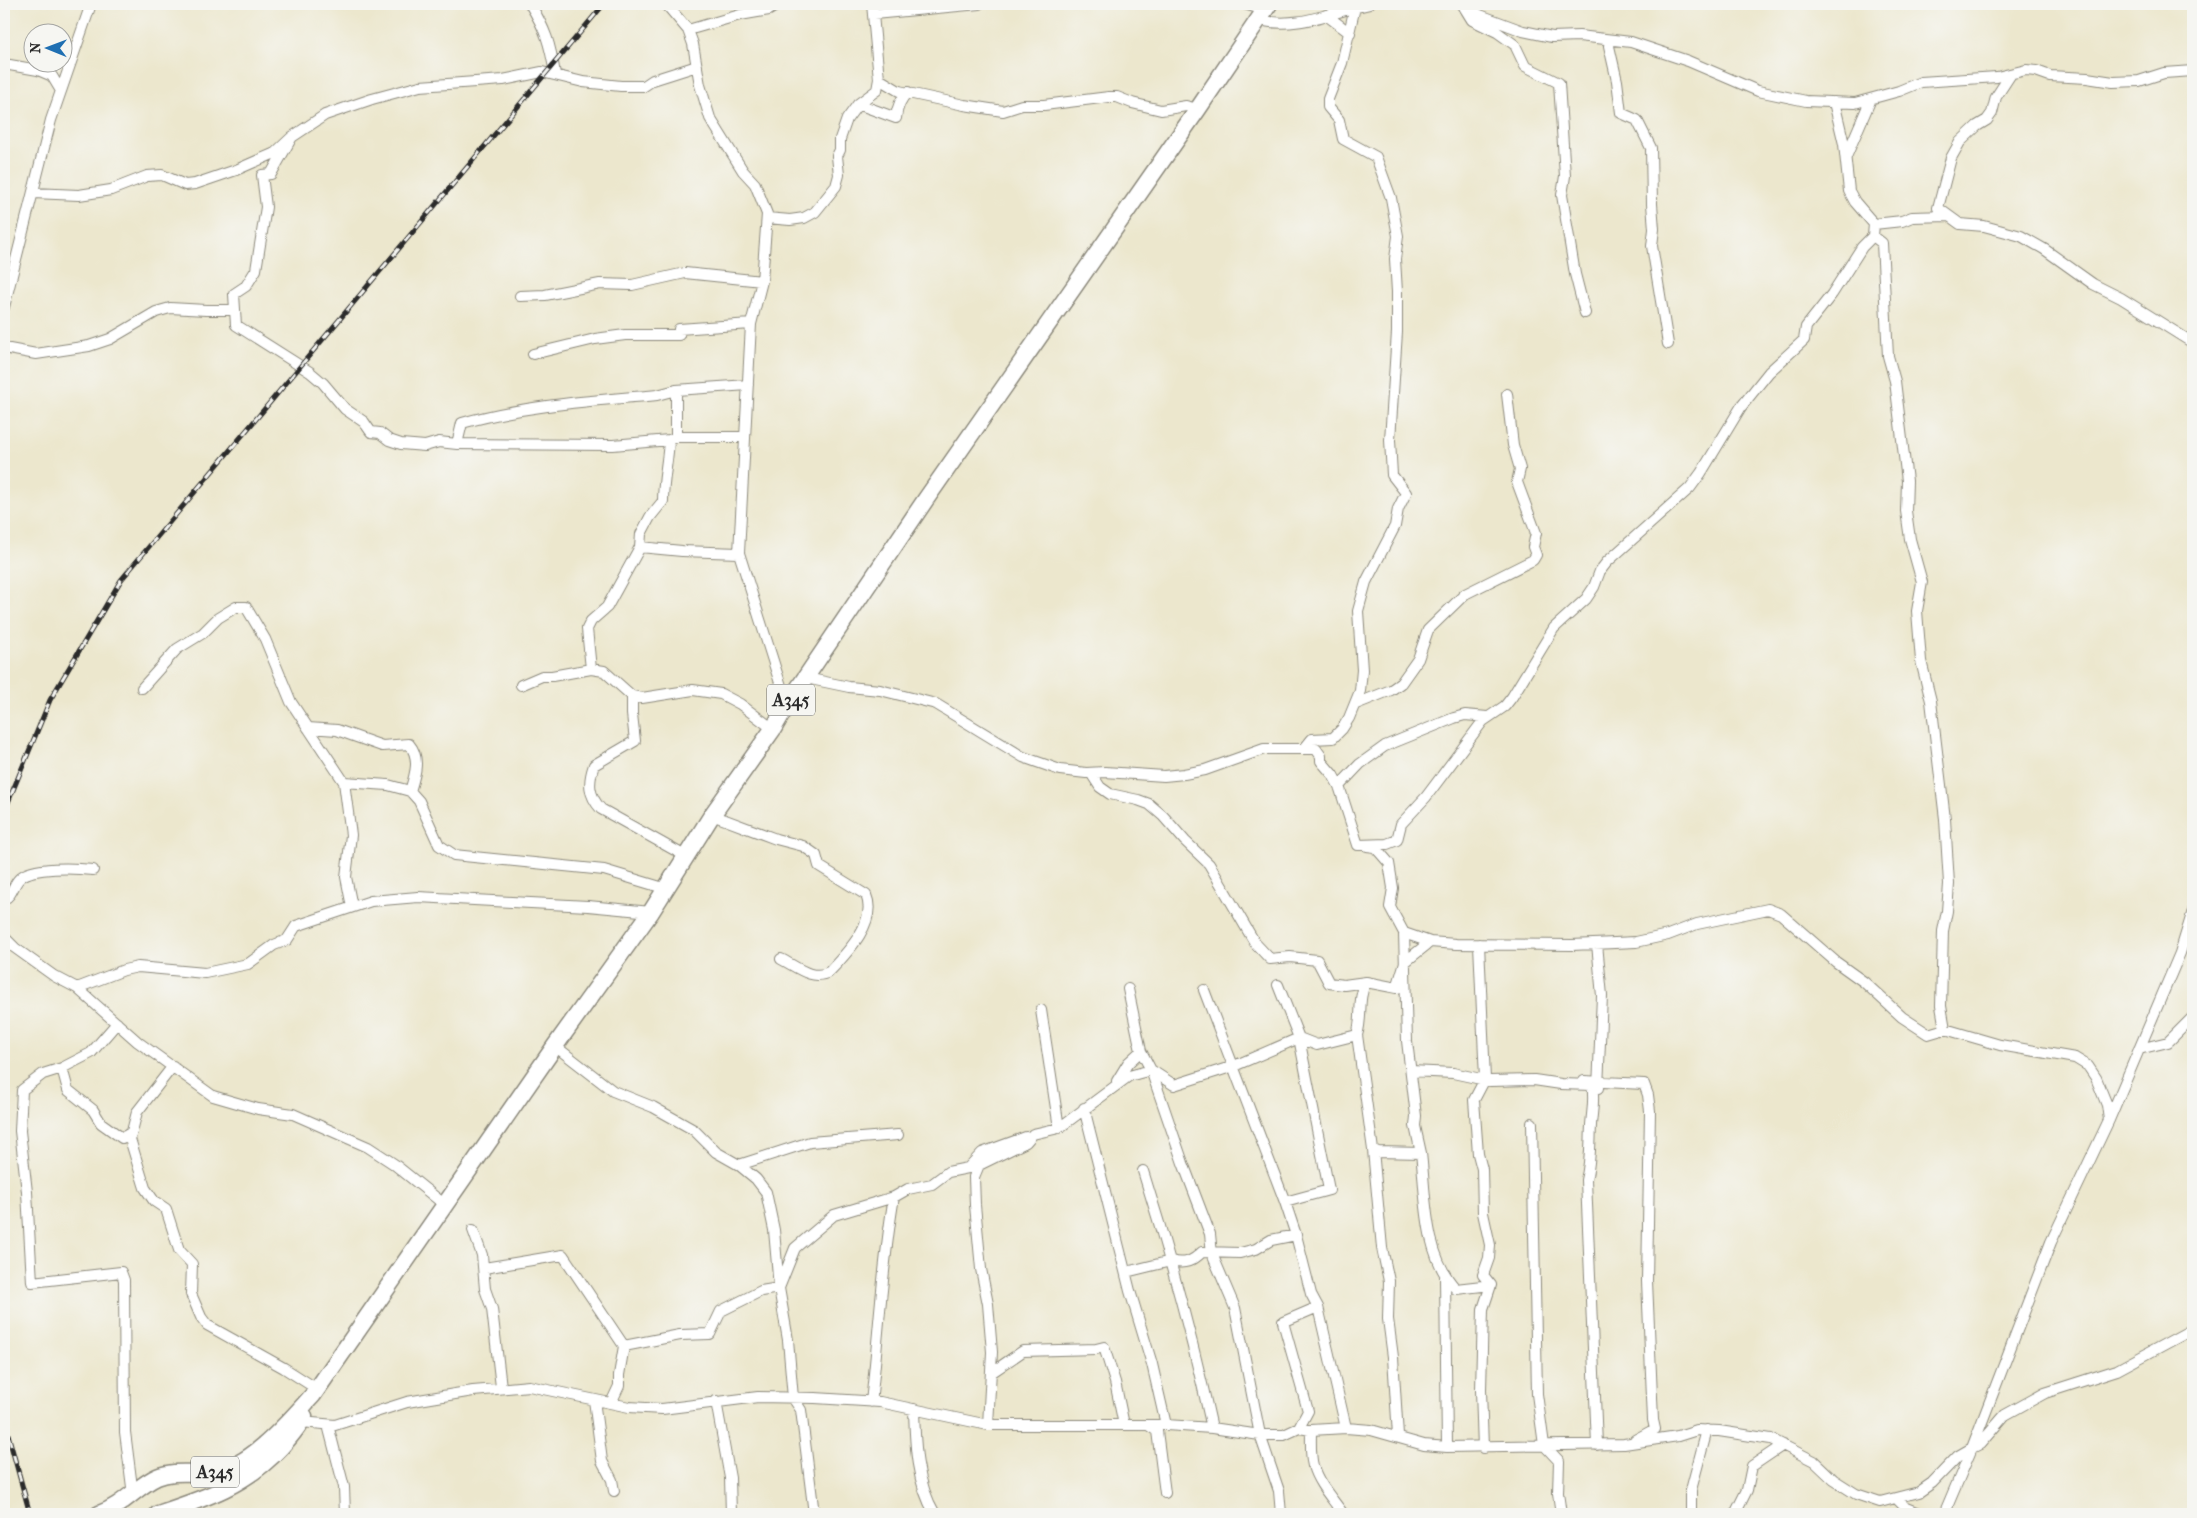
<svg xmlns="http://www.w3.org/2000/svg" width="2197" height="1518" viewBox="0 0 2197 1518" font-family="'IM FELL French Canon',serif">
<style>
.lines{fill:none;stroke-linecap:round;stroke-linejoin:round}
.minor-casing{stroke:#8c897c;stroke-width:12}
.trunk-casing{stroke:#8c897c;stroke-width:19}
.minor{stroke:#fff;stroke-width:10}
.trunk{stroke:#fff;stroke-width:16}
.rail-casing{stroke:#2b2b2b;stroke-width:5}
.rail{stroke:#f6f6f2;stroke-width:3;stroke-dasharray:9;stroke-linecap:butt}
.labels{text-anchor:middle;stroke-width:4;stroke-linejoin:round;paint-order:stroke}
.shield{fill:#f6f6f2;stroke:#686867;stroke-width:1}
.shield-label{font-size:18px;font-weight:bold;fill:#2b2b2b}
</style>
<rect width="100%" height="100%" fill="#f6f6f2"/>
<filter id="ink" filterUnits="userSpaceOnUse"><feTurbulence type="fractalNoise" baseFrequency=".02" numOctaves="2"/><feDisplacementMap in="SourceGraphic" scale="10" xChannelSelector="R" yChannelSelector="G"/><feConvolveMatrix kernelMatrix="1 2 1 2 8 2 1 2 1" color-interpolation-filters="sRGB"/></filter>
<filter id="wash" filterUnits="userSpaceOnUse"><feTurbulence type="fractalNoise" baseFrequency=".0096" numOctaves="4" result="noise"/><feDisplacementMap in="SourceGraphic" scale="20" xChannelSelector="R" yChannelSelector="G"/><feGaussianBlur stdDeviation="1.12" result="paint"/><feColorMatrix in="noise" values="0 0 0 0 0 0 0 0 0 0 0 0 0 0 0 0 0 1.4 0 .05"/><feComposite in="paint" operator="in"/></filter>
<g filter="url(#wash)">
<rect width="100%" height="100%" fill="#ece7cd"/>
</g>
<g filter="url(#ink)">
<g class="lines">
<defs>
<path id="minor" d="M530 4C546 30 550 44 555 74
M666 4 688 30 693 44 700 85 710 118 743 171 755 184 767 214 762 281 751 324 739 553 787 705
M1244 4 1265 10
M1462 4 1480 15 1523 31 1552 37 1579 36 1631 42 1688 61 1758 91 1806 101 1855 103 1899 91 1921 82 1997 77 2026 70 2036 71 2050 76 2087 78 2113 82 2139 81 2164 73 2193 71
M1464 7 1472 20 1497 32 1515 45 1525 66 1559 83 1565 176 1562 195 1575 274 1585 313
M874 14 979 4
M1326 15 1350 33
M1258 19C1293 31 1334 11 1369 4
M688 30 740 15 769 10 779 4
M1610 40 1609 46 1617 81 1621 113 1637 120 1651 148 1652 204 1654 229 1652 246 1668 344
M4 64 38 70 52 76 61 91
M2011 74 1996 97 1992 113 1987 120 1977 126 1960 142 1951 158 1938 208 1960 224 1984 226 2021 236 2044 249 2093 284 2121 298 2193 343
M879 79 899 91 964 105 1003 111 1022 105H1044L1109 97H1117L1132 103 1161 110 1186 106 1198 109
M858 104 896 118C897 107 900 99 908 92
M292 137 271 174 262 175 266 207 256 270 246 286 234 294 236 325 310 372 323 383 345 409 364 422 371 432 380 433 389 440 401 444 425 446 439 442 457 444 613 445 669 440 676 437H745
M1846 157 1871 99
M33 193 79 195 111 190 147 176 162 175 185 185 195 184 236 170 275 153 292 137 325 115 372 99 420 86 503 80 542 72 583 82 621 86H644L653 80 697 66
M767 218 790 220 804 218 815 212 836 186 839 175 837 156 840 150V139L847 119 858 104 877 90 879 79 872 4
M1874 224 1902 221 1912 217 1948 216
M1873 236 1882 243 1888 356 1895 381 1907 481 1906 511 1910 539 1922 582 1917 611 1921 661 1931 701 1945 819 1949 884 1947 911 1943 931 1941 1006 1945 1029
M520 296 545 295 600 284 632 285 685 273 762 281
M4 307 51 120 91 4
M4 348 36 354 89 346 110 339 156 312 170 308 206 310H234
M533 354 595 339 625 335H679V329L751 324
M676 390V437
M457 444 462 423C526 405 591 401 657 395L676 390 748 385
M640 547 682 551 739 553
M591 669 587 629 591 621 607 607 640 547 641 534 650 517 663 501C663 480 668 461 669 440
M806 678 849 687 880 690 936 704 1023 757 1060 770 1086 773 1105 772 1164 776 1184 774 1205 770 1264 749H1316L1321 756V761L1333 775 1339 786 1358 845
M521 685 542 676H552L591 669 604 671 632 696 642 698 693 690 721 694 740 704 773 729
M142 688 177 649 203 633 218 618 236 607H246L265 639 291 702 344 782 351 835 346 877 352 907
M632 696V714L635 741 594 765C588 782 588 795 601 809L687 857
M1356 704 1391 690 1401 683 1418 659 1428 630 1465 594 1533 560 1536 555 1533 547 1536 533 1517 482 1520 469 1513 445 1507 394
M308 728 337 730 382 746 409 744C421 758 415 775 410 791
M1304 749 1312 739 1333 738 1342 729 1349 718 1360 691 1362 670 1358 611 1366 582 1395 526 1398 509 1406 493 1392 475 1390 440 1397 332V292L1395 259 1398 236 1391 198 1376 157 1343 139 1339 120 1328 107V99L1342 63 1355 7
M1091 773 1100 787 1110 794 1138 800 1149 804 1163 816 1185 841 1209 864 1255 943 1270 959 1290 957 1317 960 1329 983 1344 985 1366 982 1397 988 1405 962 1430 942
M344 782 388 785 410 791 419 801 439 845 454 855 604 870 667 889
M1339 786 1360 764 1385 746 1454 718 1465 715 1487 717
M712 815 776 839 803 846 816 855 819 866 866 895C878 922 846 954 829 972 812 981 797 967 781 959
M1358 845 1387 844 1397 840 1401 824 1426 797 1483 721 1505 706 1512 697 1554 628 1586 599 1594 587 1600 571 1607 562 1690 488 1701 473 1741 407 1769 372 1804 340 1806 327 1832 294 1862 247 1873 236 1874 224 1855 202 1849 191 1844 144 1834 102
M1367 846 1375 847 1389 863 1393 888 1390 907 1404 933 1407 1041 1416 1116 1415 1126 1421 1153 1378 1152 1373 1150
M4 899C13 895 13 884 20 878 32 866 76 868 93 870
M1404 933 1430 942 1456 944 1572 945 1636 942 1668 935 1697 924 1768 909 1781 914 1836 962 1864 982 1902 1017 1928 1034 1945 1029 2000 1045 2075 1058 2088 1066 2096 1078 2107 1105 2109 1120
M4 937 15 948 54 976 77 988 138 1042 213 1096 258 1109 293 1114 368 1147 394 1164 445 1205
M1479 944 1485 1079 1474 1100 1478 1154 1482 1169 1483 1213 1490 1245 1489 1258 1483 1275 1491 1285 1483 1309 1481 1390 1483 1448
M1597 944 1602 996 1598 1088
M1278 985 1299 1038 1329 1190 1285 1202
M77 988 124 970 138 967 205 973 248 964 274 945 287 940 296 926 371 901 418 897 588 906 651 912
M1128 989 1141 1051 1151 1070 1183 1163 1210 1234 1212 1254 1235 1308 1260 1435 1279 1491 1281 1514
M1204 990 1285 1202 1296 1235 1311 1294 1318 1307 1346 1428
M1041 1010 1059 1128
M117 1023 91 1053 62 1068 43 1074 22 1090 20 1131 27 1192 32 1282 121 1272 124 1280 125 1432 133 1495
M1357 1035 1373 1150 1382 1248 1389 1281 1388 1319 1393 1357 1398 1436
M555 1046 613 1091 653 1107 694 1130 716 1152 739 1165 756 1179 766 1192 774 1230 779 1288 788 1340 793 1398 801 1410 814 1514
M2139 1049 2168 1042 2193 1017
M173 1066 137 1112 130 1139 145 1188 154 1201 166 1209 179 1250 192 1264 191 1294 201 1317 207 1325 284 1368 317 1389
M62 1068 68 1090 93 1110 101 1123 122 1138 132 1132
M1411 1071 1453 1073 1490 1081 1534 1080 1561 1084 1592 1085C1595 1100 1592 1110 1591 1125 1590 1144 1591 1161 1586 1180L1597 1445
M1117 1081 1128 1063 1141 1051
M1584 1081 1644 1084 1648 1095 1650 1111 1647 1281 1653 1420 1655 1429 1635 1440
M1084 1108 1130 1291 1152 1364 1166 1425
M1532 1123 1537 1394 1544 1445 1559 1461 1558 1493 1561 1514
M1421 1153C1426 1197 1424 1255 1456 1289L1491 1285
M739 1165 810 1142 898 1135
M1143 1171C1170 1256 1193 1341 1212 1428
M473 1230 482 1255 485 1289 492 1309 501 1387
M484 1268 563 1255 624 1346
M1126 1272 1171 1261C1185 1265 1193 1261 1202 1252L1240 1253 1256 1249 1271 1240 1296 1235
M1445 1277 1447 1447
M991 1373 1023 1351 1096 1349 1104 1347 1115 1382 1124 1425
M594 1400 602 1461 612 1480 614 1491
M716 1401 730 1478 731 1514
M871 1402C879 1334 882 1265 894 1197
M611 1403 619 1386V1375L624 1346 680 1335 710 1334 721 1311 761 1291 779 1288 795 1248 834 1215 894 1197 908 1189 932 1184 948 1172 968 1168 982 1153 1026 1137
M914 1409C915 1445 916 1482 935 1514
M301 1422 335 1425 407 1402 473 1391 529 1386 629 1407 662 1409 758 1397 815 1398 880 1402 988 1425H1166L1212 1428 1260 1435H1284L1299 1428 1311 1430 1346 1428 1371 1430 1424 1445 1447 1447 1624 1444 1678 1436 1697 1430 1719 1431 1771 1439 1814 1461 1834 1480 1856 1494 1880 1502 1919 1492 1932 1483 1958 1456 1972 1448 2051 1242 2109 1120 2180 953 2193 911
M328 1425 344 1487 345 1514
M988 1425 992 1352 988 1304 981 1269 975 1205 974 1177 979 1165 1026 1142 1033 1134 1059 1128 1129 1076 1151 1070 1174 1085 1234 1066 1299 1038 1317 1045 1357 1035C1363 1017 1357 999 1366 982
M1148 1425 1157 1431 1165 1493
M1299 1428 1308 1411 1283 1322 1318 1307
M1311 1430C1311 1442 1310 1454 1313 1466 1318 1484 1333 1499 1343 1514
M1897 1499 1905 1507 1922 1514
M177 1508 192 1514
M1691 1514V1490L1707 1430
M1735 1514 1747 1490 1752 1466 1783 1445
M1944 1514 1972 1448 1980 1444 2005 1415 2045 1393 2117 1370 2193 1329"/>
<path id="trunk" d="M99 1514C123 1506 137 1486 157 1477 175 1469 196 1475 215 1472 252 1466 288 1422 313 1395L555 1046 651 912 712 815 773 729 787 705 926 499 1198 109 1269 4
M158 1514C206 1498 246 1485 281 1447 290 1437 299 1427 304 1416"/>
</defs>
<use href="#minor" class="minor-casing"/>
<use href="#trunk" class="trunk-casing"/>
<use href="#minor" class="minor"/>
<use href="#trunk" class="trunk"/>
<defs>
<path id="rail" d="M4 812 50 700 121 580 604 4
M4 1420 30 1514"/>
</defs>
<use href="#rail" class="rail-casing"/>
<use href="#rail" class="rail"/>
</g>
</g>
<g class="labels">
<g class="shield">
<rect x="767" y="684.5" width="48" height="31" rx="4"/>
<rect x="191" y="1456.5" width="48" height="31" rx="4"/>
</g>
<g class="shield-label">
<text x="791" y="706">A345</text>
<text x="215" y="1478">A345</text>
</g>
</g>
<rect width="2197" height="1518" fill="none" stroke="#f6f6f2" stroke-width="20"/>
<g transform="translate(48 48) rotate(271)"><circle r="24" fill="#f6f6f2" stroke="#a5a5a2"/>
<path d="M0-4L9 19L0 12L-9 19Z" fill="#1f6fb2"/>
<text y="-8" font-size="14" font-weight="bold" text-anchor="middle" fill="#2b2b2b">N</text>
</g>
</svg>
